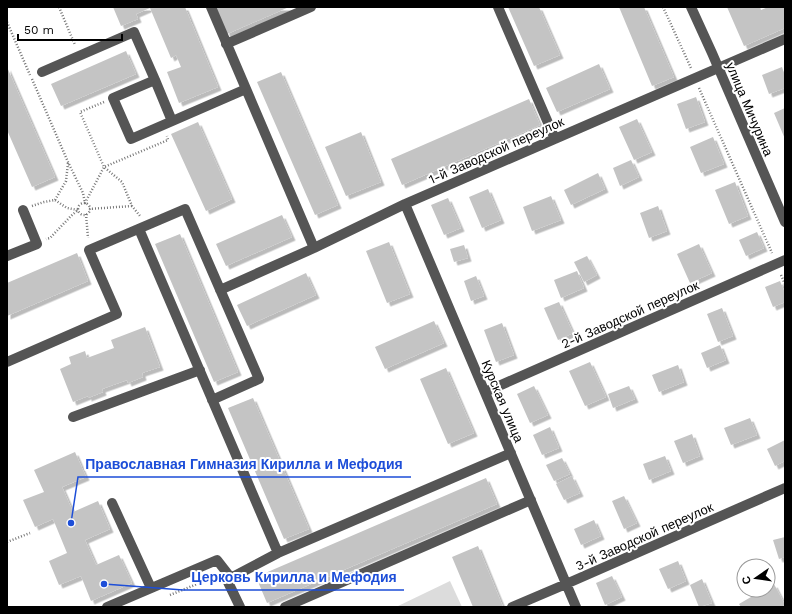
<svg xmlns="http://www.w3.org/2000/svg" width="792" height="614" viewBox="0 0 792 614" font-family="'Work Sans',sans-serif">
<style>
.green{fill:#dcdcdc}
.building{fill:#c4c4c4;filter:url(#shadow)}
.lines{fill:none;stroke-linecap:round;stroke-linejoin:round}
.path{stroke:#777;stroke-width:2.5;stroke-dasharray:1 2;stroke-linecap:butt}
.minor{stroke:#555;stroke-width:10}
.labels{text-anchor:middle;stroke-width:4;stroke-linejoin:round;paint-order:stroke}
.street-label{font-size:13px;fill:#000;stroke:#fff}
.leader{fill:none;stroke:#1d4ed8;stroke-width:1.5}
.callout-dot{fill:#1d4ed8;stroke:#fff;stroke-width:1.5}
.callout-label{font-size:14px;text-anchor:middle;font-weight:bold;fill:#1d4ed8;stroke:#fff;stroke-width:4;stroke-linejoin:round;paint-order:stroke}
</style>
<defs>
<filter id="shadow"><feDropShadow dx="3.5" dy="3.5" stdDeviation="0" flood-color="#0004"/></filter>
</defs>
<rect width="100%" height="100%" fill="#fff"/>
<path class="green" d="M450 581 462 607H396Z"/>
<path class="building" d="M113 7H185L218 87 179 103 167 72 181 67 176 55 171 58 150 8 136 14 138 19 121 26Z
M216 7H289L227 34Z
M508 7H539L560 55 534 66Z
M619 7H644L674 77 652 86Z
M727 7H760L761 10 768 7H785V28L744 46Z
M126 51 136 74 61 106 51 84Z
M599 64 610 89 557 112 546 88Z
M7 67 55 177 32 187 7 130Z
M782 67 785 76V88L769 94 762 75Z
M281 72 338 205 315 215 257 82Z
M696 97 705 122 686 129 677 104Z
M529 99 540 125 402 185 391 159Z
M785 108V139L774 113Z
M637 119 652 152 634 160 619 127Z
M198 122 232 199 206 211 171 134Z
M361 132 381 182 346 196 325 147Z
M713 137 724 164 701 173 690 147Z
M631 160 639 177 620 186 613 168Z
M598 173 605 189 571 205 564 190Z
M735 182 748 216 729 224 715 190Z
M488 189 501 220 482 228 469 197Z
M551 196 561 220 532 231 523 207Z
M448 198 461 228 444 235 431 205Z
M658 206 667 231 649 238 640 213Z
M282 215 292 237 226 266 216 244Z
M757 232 764 248 746 256 739 240Z
M180 234 238 372 214 382 155 244Z
M389 242 410 294 387 303 366 251Z
M699 244 712 273 690 283 677 254Z
M464 245 468 258 454 262 450 249Z
M77 253 88 281 7 316V283Z
M587 256 597 275 584 282 574 262Z
M577 271 584 288 561 298 554 280Z
M306 273 316 295 247 326 237 305Z
M476 276 484 296 471 301 464 281Z
M780 281 785 293V302L773 307 765 287Z
M559 302 573 333 558 340 544 308Z
M722 308 733 336 718 342 707 314Z
M434 321 444 343 385 369 375 347Z
M502 323 514 355 496 362 484 330Z
M145 327 160 367 142 373 143 377 128 383 127 380 102 389 103 392 88 398V396L73 402 60 369 71 364 69 357 85 351 87 358 114 348 111 340Z
M720 345 726 360 707 368 701 353Z
M590 362 606 397 585 406 569 371Z
M678 365 684 382 659 392 652 375Z
M446 368 474 433 448 444 420 379Z
M534 386 548 415 530 423 517 394Z
M629 386 635 399 613 408 608 394Z
M253 398 309 529 284 539 228 408Z
M750 418 757 435 731 445 724 428Z
M550 427 559 448 542 455 533 435Z
M692 434 700 456 683 463 674 441Z
M785 440V461L775 466 767 449Z
M75 452 86 477 62 487 73 512 98 501 110 529 85 540 96 565 119 555 132 583 91 601 81 576 59 585 49 561 67 553 53 519 35 527 23 500 44 492 34 470Z
M665 456 671 471 649 480 643 464Z
M562 458 570 474 554 481 546 465Z
M572 476 580 493 564 500 556 484Z
M486 478 497 504 267 603 256 577Z
M624 496 637 523 624 529 612 501Z
M594 520 601 536 581 545 574 529Z
M785 537V557L779 559 773 540Z
M478 546 503 607H473L452 557Z
M678 561 686 581 668 589 659 569Z
M612 576 622 597 605 605 596 583Z
M702 579 712 603 699 607 690 585Z
M774 584 785 605 781 607H741L739 604 763 590H768V587Z"/>
<g class="lines">
<path class="path" d="M59 7 75 45
M663 7 691 68
M7 22 30 75
M32 79 68 162 83 193 85 203 104 167 168 140 167 136
M699 88 772 253
M104 102 80 112 104 167 122 182 132 206 140 216
M55 200 66 181 68 163
M78 209a6 6 0 1 1 12 0a6 6 0 1 1-12 0Z
M32 206 44 202 55 200 67 208 78 210 71 216 50 238 46 239
M89 209 132 206
M86 214 88 238
M781 275 785 284
M7 542 30 533
M170 595 202 582 216 581"/>
<path class="minor" d="M211 7 314 248
M498 7 555 139
M691 7 712 53 785 222
M226 44 311 7
M42 72 134 32 155 80 113 98 131 139 246 89
M155 80 172 121
M405 204 576 607
M139 229 278 553
M7 256 37 244 23 210
M220 290 314 248 405 204 785 39
M7 362 117 314 89 250 185 209 259 379 212 400
M485 392 785 260
M73 417 200 370
M112 503 151 588
M107 607 217 560 231 578
M240 607 227 580 278 553 511 453
M285 607 531 500
M512 607 566 584 785 488"/>
</g>
<g class="labels">
<g class="street-label">
<text transform="translate(750 109) rotate(67)" y="5">улица Мичурина</text>
<text transform="translate(496 150) rotate(-24)" y="5">1-й Заводской переулок</text>
<text transform="translate(630 314) rotate(-24)" y="5">2-й Заводской переулок</text>
<text transform="translate(503 401) rotate(67)" y="5">Курская улица</text>
<text transform="translate(644 536) rotate(-24)" y="5">3-й Заводской переулок</text>
</g>
</g>
<path class="leader" d="M71 523L78 477H411M104 584L183 590H404"/>
<g class="callout-dot">
<circle cx="71" cy="523" r="4"/>
<circle cx="104" cy="584" r="4"/>
</g>
<g class="callout-label">
<text x="244" y="469">Православная Гимназия Кирилла и Мефодия</text>
<text x="294" y="582">Церковь Кирилла и Мефодия</text>
</g>
<rect width="792" height="614" fill="none" stroke="#000000" stroke-width="16"/>
<g transform="translate(756 578) rotate(257)"><circle r="19" fill="#ffffff" stroke="#999999"/>
<path d="M0-3L7 15L0 10L-7 15Z" fill="#000000"/>
<text y="-6" font-size="11" font-weight="bold" text-anchor="middle" fill="#000000">С</text>
</g>
<path d="M18 34v6h104v-6" fill="none" stroke="#000000" stroke-width="2"/>
<text x="24" y="34" font-size="12" fill="#000000" stroke="#ffffff" stroke-width="3" paint-order="stroke">50 m</text>
</svg>
